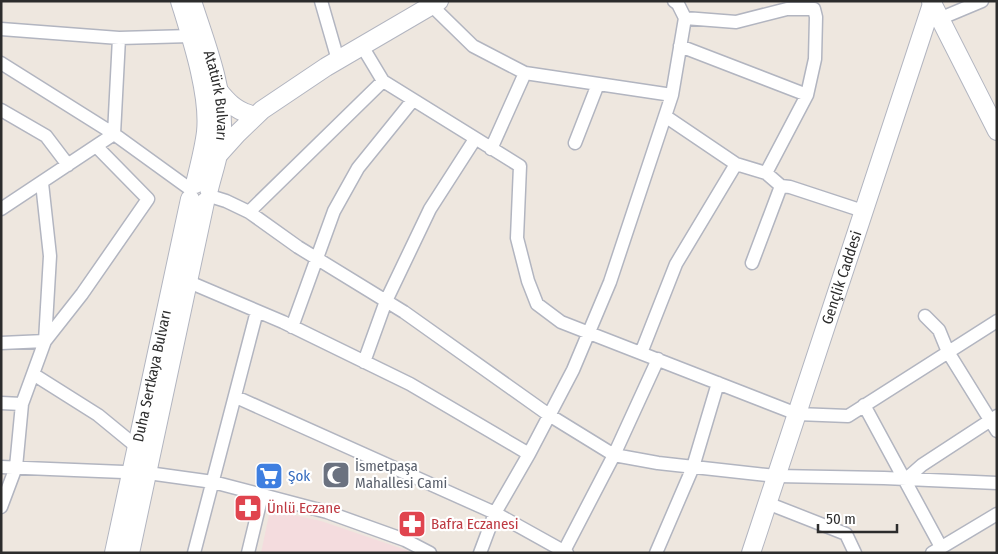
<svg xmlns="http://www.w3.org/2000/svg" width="998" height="554" viewBox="0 0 998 554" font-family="'Fira Sans Condensed',sans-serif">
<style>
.medical{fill:#f4dcde}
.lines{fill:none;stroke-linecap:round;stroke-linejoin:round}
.street-casing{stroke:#b2b5c0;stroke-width:15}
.secondary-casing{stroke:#b2b5c0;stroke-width:20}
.street{stroke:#fff;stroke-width:12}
.secondary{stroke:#fff;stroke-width:18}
.labels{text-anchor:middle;stroke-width:4.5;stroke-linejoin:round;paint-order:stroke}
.street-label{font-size:15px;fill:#2c2c2c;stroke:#fff}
.worship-label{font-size:15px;fill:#5b616d;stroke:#fff;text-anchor:start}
.shop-label{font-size:15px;fill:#366cbe;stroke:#fff;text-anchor:start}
.health-label{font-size:15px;fill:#be3a42;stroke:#fff;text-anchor:start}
</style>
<rect width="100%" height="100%" fill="#eee7df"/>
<path class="medical" d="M270 510 321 521 409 551 408 553H261Z"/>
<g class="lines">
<defs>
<path id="street" d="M321 1 338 60
M674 1 678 4 685 18 736 22 787 9H814L816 17 815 59 807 95 766 173
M431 5 473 46 525 73 672 95
M939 19 982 1
M1 29 119 38 191 36
M362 46 383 81 520 166 517 238 528 281 537 304 561 322 797 414 848 416 997 321
M680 46 807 95
M1 63 114 134 190 189
M1 110 46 136 68 165
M665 116 736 164 766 173 781 186 790 187 863 211
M575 143 598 84
M491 149 525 73
M210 196 226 201 249 212 298 247 404 312 549 415 614 455 658 463 776 476 884 478 997 483
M1 209 114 134 119 38
M249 212 383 81
M752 263 781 186
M189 282 283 322 410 384 529 454
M925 316 939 330 948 352 997 431
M292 327 334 211 358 168 413 100
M1 343 45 341 82 294 148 199 96 146
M641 353 676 264 736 164
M364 362 386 301 430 209 475 139
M33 374 98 415 137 447
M236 397 495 513 567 553
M1 403 22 404
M864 405 941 547
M1 467 148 473 213 482 327 512 405 540 430 553
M905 480 922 465 997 416
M767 503 846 534 855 553
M1 507 16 467 22 404 45 341 50 256 42 183
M194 553 257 311
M248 553 262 495
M480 553 495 513 529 454 573 370 610 282 672 95 685 18
M563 553 614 455 658 359
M656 553 693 467 718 383
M932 553 997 514"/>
<g id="secondary">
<path d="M180 1C191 37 210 94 206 132 204 149 199 167 195 184"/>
<path id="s1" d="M192 1C205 42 223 85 222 129 221 150 214 169 209 189"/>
<path d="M931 1 997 131"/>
<path d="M218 90C227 101 235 110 249 114"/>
<path d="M219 154 237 134 262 110 326 67 439 1"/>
<path id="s2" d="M114 553 190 199"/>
<path d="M130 553 205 202"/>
<path id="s3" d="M751 553 933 1"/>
</g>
</defs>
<use href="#street" class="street-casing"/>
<use href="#secondary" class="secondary-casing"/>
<use href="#street" class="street"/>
<use href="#secondary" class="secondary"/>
</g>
<defs>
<symbol id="mosque-square" viewBox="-11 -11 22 22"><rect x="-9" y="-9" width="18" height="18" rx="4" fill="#6b7280" stroke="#fff"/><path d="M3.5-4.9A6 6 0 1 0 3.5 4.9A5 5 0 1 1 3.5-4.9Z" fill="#fff"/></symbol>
<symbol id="supermarket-square" viewBox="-11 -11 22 22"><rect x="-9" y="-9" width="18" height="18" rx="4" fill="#3f7fe0" stroke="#fff"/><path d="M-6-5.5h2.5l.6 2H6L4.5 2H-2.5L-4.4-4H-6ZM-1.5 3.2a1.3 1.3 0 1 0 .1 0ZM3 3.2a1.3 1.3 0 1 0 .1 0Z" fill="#fff"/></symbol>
<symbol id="pharmacy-square" viewBox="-11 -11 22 22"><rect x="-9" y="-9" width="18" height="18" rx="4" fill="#e0444e" stroke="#fff"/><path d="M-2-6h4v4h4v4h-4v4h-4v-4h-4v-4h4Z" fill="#fff"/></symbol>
</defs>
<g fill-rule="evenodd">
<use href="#mosque-square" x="320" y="459" width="32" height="32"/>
<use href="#supermarket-square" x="253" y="460" width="32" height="32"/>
<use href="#pharmacy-square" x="232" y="492" width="32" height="32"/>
<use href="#pharmacy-square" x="396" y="508" width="32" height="32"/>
</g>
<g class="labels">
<g class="street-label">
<text dy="5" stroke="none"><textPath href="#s1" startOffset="98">Atatürk Bulvarı</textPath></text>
<text dy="5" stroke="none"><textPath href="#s3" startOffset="290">Gençlik Caddesi</textPath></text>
<text dy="5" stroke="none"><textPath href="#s2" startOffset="181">Duha Sertkaya Bulvarı</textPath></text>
</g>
<g class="worship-label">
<text x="355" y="471">İsmetpaşa<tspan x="355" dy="17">Mahallesi Cami</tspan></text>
</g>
<g class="shop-label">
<text x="288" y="481">Şok</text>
</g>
<g class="health-label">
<text x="267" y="513">Ünlü Eczane</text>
<text x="431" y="529">Bafra Eczanesi</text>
</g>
</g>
<rect width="998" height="554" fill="none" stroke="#2c2c2c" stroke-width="5"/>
<path d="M818 524v8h79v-8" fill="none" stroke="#2c2c2c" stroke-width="2.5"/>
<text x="826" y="524" font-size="15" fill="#2c2c2c" stroke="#ffffff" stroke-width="4" paint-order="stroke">50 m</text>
</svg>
